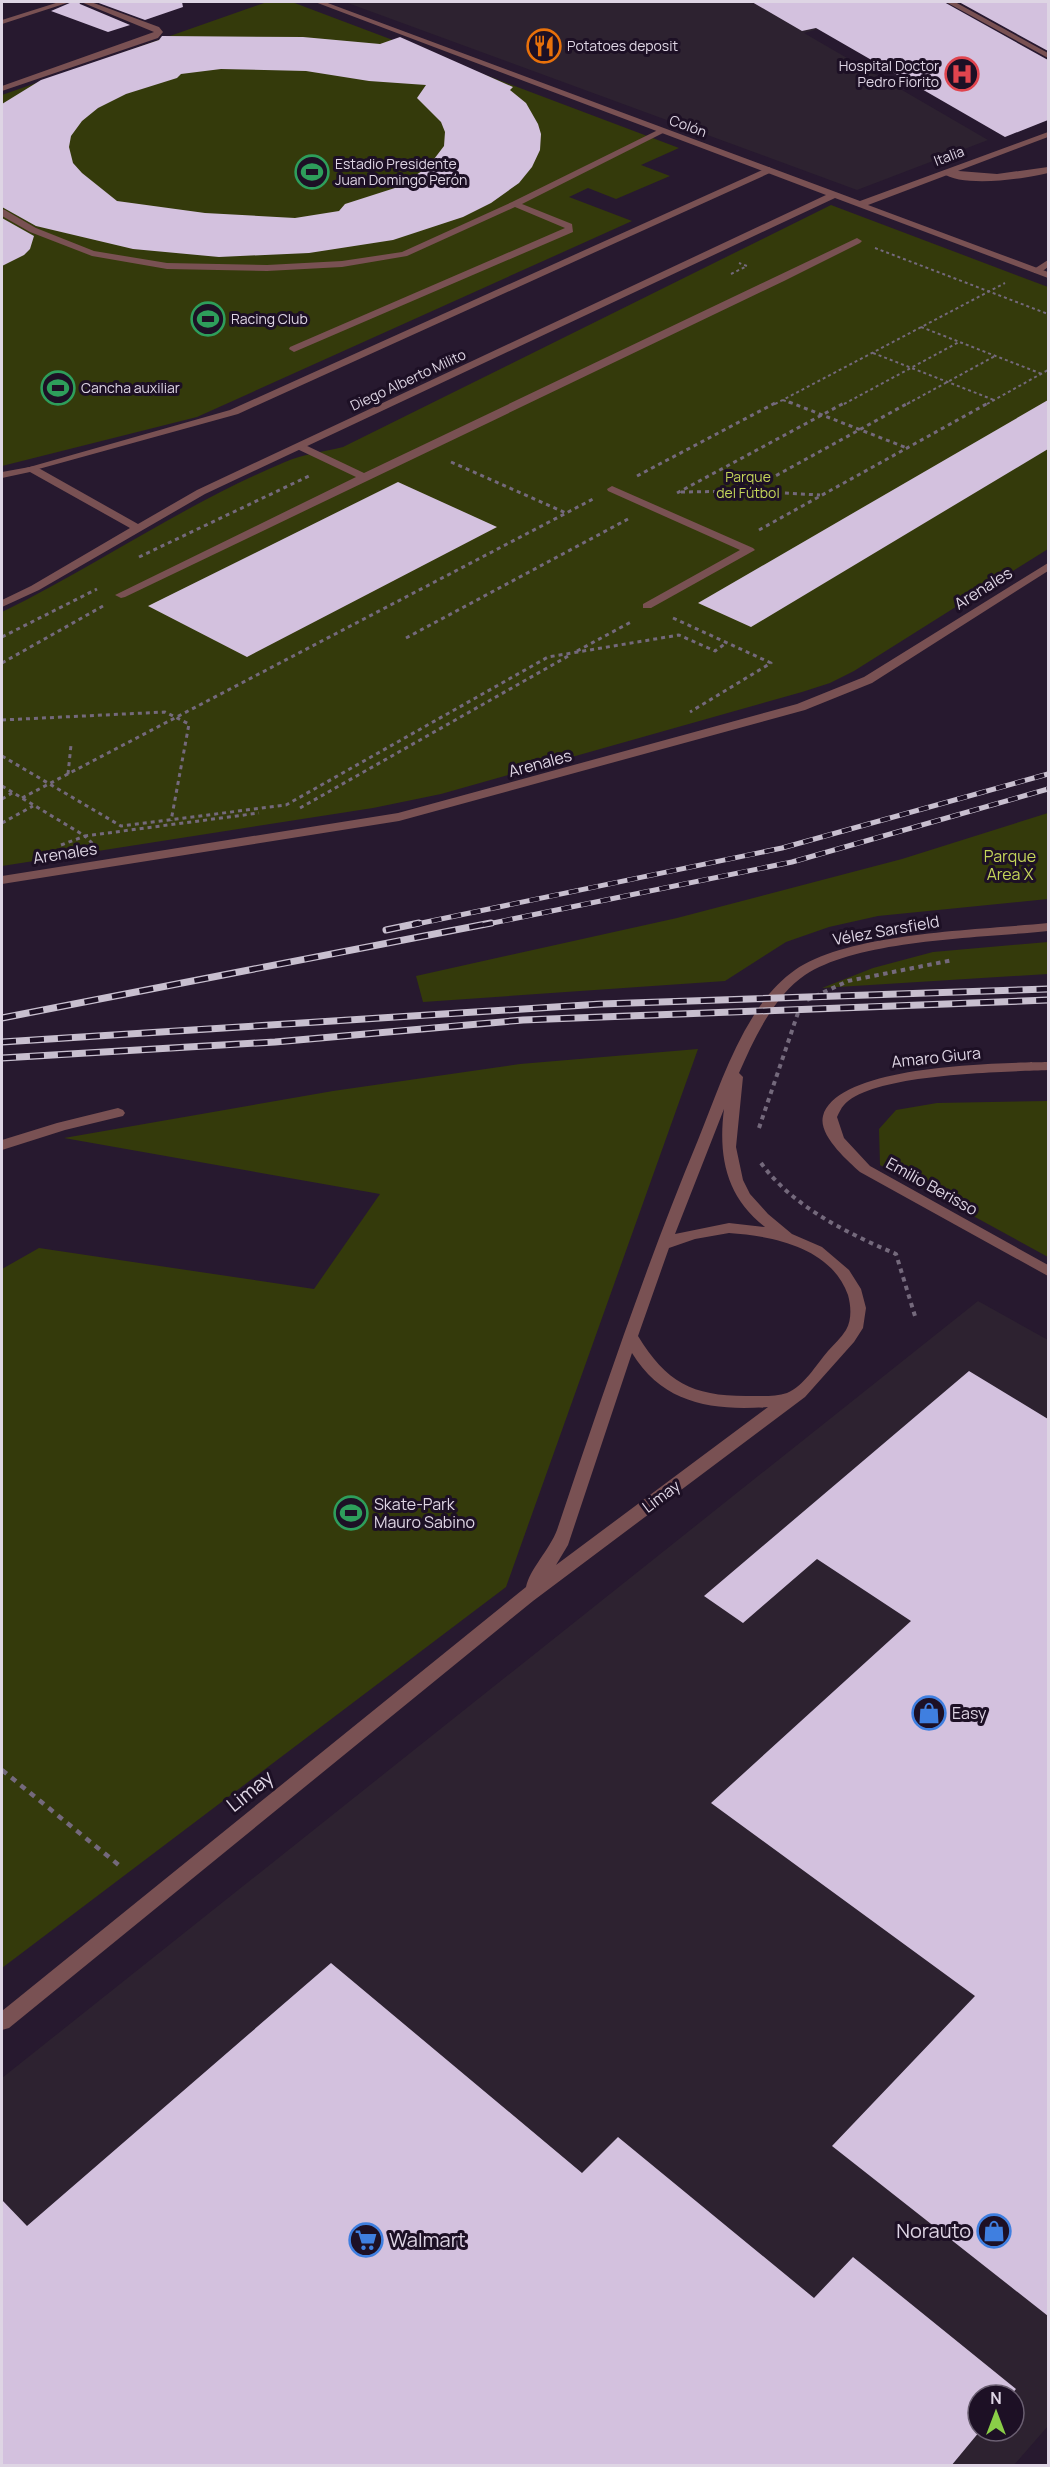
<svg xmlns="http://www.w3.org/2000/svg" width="1050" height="2467" viewBox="0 0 1050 2467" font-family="Manrope,sans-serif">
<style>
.commercial{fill:#2d2230;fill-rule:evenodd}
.green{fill:#343a0b}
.building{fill:#d3c1de;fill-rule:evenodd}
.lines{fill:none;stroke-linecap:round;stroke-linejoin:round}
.path-far3{stroke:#74697c;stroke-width:2;stroke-dasharray:3 3;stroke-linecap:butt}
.path-far2{stroke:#74697c;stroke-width:3;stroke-dasharray:4 4;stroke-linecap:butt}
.path-far1{stroke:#74697c;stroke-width:4;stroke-dasharray:4.5 4.5;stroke-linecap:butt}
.path{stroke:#74697c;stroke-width:4.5;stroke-dasharray:6 6;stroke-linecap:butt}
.lane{fill:#795153;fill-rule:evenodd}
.street{fill:#795153;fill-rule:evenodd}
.rail-far1-casing{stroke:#c8bfcf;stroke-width:5}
.rail-casing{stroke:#c8bfcf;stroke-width:7}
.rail-far1{stroke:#1d1025;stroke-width:4;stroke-dasharray:10;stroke-linecap:butt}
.rail{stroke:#1d1025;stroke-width:4.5;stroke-dasharray:14;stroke-linecap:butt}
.labels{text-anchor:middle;stroke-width:6;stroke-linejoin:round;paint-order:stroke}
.far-poi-label{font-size:14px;fill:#ded5e4;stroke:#1d1025;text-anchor:start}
.far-street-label{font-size:14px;fill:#ded5e4;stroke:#1d1025}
.far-park-label{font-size:14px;fill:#c4d559;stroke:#1d1025}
.street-label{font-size:16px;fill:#ded5e4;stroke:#1d1025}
.park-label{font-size:16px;fill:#c4d559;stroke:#1d1025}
.poi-label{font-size:16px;fill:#ded5e4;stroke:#1d1025;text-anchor:start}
.near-street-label{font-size:20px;fill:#ded5e4;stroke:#1d1025}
.near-poi-label{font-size:20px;fill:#ded5e4;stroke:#1d1025;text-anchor:end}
</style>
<rect width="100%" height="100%" fill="#27192f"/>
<path class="commercial" d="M345 2H813L847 21 804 33 988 140 857 190Z
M978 1301 1048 1340V2426L1014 2465 2 2466V2078ZM978 2395H1014V2431H978Z"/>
<path class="green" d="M267 2H292L679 148 641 165 670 176 616 199 588 188 569 197 632 221 197 417 2 466V95Z
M831 205 1048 287V549L854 671 830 683 802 692 441 794 373 808 2 866V612C98 565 186 503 285 462 303 454 324 452 343 447Z
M1048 813V899L878 916 829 927 786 942 725 981 423 1002 416 976 677 918 902 859Z
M1048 942V974L822 988 873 968 933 952Z
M698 1049 506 1587 2 1968V1269L39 1248 314 1289 380 1194 64 1138 333 1091 520 1064Z
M1048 1101V1257L880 1165 879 1129 896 1110 937 1103Z"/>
<path class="building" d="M72 2H79L80 4 130 25 108 32 51 11Z
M96 2H182L183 7 145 20Z
M752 2H944L1048 60V120L1005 137 816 28 802 31Z
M959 2H1048V51Z
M162 36 303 37 380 44 400 37 513 87 510 90 526 103 538 124 541 134 540 150 532 167 519 183 491 203 463 217 393 240 309 253 219 257 133 249 36 226 2 207V104L41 80 159 40ZM221 69 306 71 369 81 426 85 417 98 441 122 445 132 444 146 428 167 398 187 345 204 339 211 295 218 205 213 117 201 82 173 73 163 69 147 71 136 82 121 98 108 126 94 177 78 181 74Z
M2 218 34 236 30 249 24 255 2 266Z
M1048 400V449L751 627 698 603Z
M398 482 497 527 247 657 148 606Z
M969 1371 1048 1419V2316L832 2146 975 1996 711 1803 911 1621 817 1559 743 1623 704 1596Z
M331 1963 582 2173 618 2137 814 2298 853 2257 1016 2389 1011 2395H978V2431H980L951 2466H2V2200L27 2226Z"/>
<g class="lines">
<path class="path-far3" d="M875 248 1048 314
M731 274 747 266 739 263
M921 327 1042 374
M873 353 994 400
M783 400 793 404
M775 404 1005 283
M844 404 959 342
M907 404 995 356
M987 404 1048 370"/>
<path class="path-far2" d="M789 402 907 448
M451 462 566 513
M637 476 777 402
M748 491 910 402
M681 492 748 491 820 495
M677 493 846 402
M759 530 990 402
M139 557 311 475
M673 618 771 663 690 712
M2 637 97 589
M406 638 628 519
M577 651 631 622
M2 663 103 606
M2 720 165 712 189 724 171 821
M2 756 121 826 286 805 548 657 679 635 715 651 726 643
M68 774 71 745
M2 786 85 836 259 813
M22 798 593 499
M2 799 12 793
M300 808 570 655
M2 823 33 806
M61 845 85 836 93 844"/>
<path class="path-far1" d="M807 1000 848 981 953 960
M759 1128 800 1007
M761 1163C793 1207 847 1233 896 1254L915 1316"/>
<path class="path" d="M2 1770 120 1866"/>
<path class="lane" d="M946 2H955L1048 53V58Z
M660 129 667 131 522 204 572 224 573 232 294 352 289 349 290 347 565 228 515 207 407 256 342 267 267 271 167 269 92 256 30 232 2 216V209L5 210 36 228 94 251 167 263 267 265 342 261 402 252 512 202Z
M769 167 773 170 772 172 238 414 35 470H27L26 468 230 410Z
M1048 167V173C1024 179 963 188 942 173L946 170 997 174Z
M857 238 862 241 860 243 784 281 125 597 121 598 115 595 356 477 295 448V444H303L364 473Z
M1048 260V267L1040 273H1034V269Z
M612 486 753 548 755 550 651 608H643V604L740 550 608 491 607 489Z"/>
<path class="street" d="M59 2H70L2 24V20Z
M81 2H91L159 27 163 32 158 38 2 91V86L154 32Z
M315 2H325L860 201 1048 132V137L868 205 1048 272V278L835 198 205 494 39 590 2 607V600L31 586 130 528 30 472 2 478V472L35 466 138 524 197 490 826 195Z
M1048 563V571L872 683 805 710 399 821 2 884V876L398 813 797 704 864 677Z
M1048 923V931C982 938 859 939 805 975 773 997 754 1039 739 1073L743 1077 736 1147 743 1180 750 1194 768 1214 792 1234 822 1247 849 1270 861 1289 866 1308 863 1328 854 1342 805 1397 533 1601 9 2028 2 2030V2011L526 1587C529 1570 550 1549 557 1530 601 1399 645 1268 698 1140 721 1084 744 1006 795 970 849 932 981 930 1048 923ZM724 1109C718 1156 726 1197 765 1227L729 1223 675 1234ZM729 1233C772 1236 831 1247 848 1295 851 1306 852 1320 846 1330 841 1338 834 1344 828 1351 816 1365 804 1386 787 1393 775 1397 759 1396 746 1396 692 1396 666 1382 638 1336L669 1248 695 1239ZM632 1353C663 1404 713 1411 768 1407L556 1565 568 1545Z
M1048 1062V1070C1006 1072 871 1073 844 1105 841 1108 839 1113 837 1117L844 1138 870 1166 1048 1265V1276L860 1172C848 1161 818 1135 823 1116 837 1064 1002 1063 1048 1062Z
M118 1108 123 1110 125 1113 123 1116 65 1130 2 1150V1140L57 1123Z"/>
<defs>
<path id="rail-far1" d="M412 925 782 848 1048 774
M483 925 792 862 1048 789"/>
<path id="rail" d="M386 930 419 923
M2 1018 491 923
M2 1042 601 1004 1048 989
M2 1058 275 1042 523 1020 1048 1000"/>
</defs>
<use href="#rail-far1" class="rail-far1-casing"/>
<use href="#rail" class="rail-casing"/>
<use href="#rail-far1" class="rail-far1"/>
<use href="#rail" class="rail"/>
</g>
<defs>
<symbol id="restaurant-ring" viewBox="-11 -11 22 22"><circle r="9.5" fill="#1d1025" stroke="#e8710a" stroke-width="1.5"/><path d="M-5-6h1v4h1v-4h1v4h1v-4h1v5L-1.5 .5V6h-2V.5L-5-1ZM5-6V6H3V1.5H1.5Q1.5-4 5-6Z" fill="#e8710a"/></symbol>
<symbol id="hospital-ring" viewBox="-11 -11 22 22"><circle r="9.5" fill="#1d1025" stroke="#e0444e" stroke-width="1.5"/><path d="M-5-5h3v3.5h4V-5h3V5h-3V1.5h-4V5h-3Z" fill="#e0444e"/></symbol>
<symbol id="stadium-ring" viewBox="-11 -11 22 22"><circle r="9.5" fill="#1d1025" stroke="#2e9e5b" stroke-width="1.5"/><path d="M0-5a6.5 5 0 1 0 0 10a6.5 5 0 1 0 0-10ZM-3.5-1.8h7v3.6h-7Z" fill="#2e9e5b"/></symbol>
<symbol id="shop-ring" viewBox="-11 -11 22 22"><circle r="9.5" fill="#1d1025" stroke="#3f7fe0" stroke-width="1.5"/><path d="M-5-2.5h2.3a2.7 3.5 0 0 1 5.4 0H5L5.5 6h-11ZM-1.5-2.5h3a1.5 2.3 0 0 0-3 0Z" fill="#3f7fe0"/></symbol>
<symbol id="supermarket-ring" viewBox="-11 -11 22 22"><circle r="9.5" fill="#1d1025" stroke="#3f7fe0" stroke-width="1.5"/><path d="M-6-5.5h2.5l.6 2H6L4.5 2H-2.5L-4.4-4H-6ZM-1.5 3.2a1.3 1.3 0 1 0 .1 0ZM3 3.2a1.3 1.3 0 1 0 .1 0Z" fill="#3f7fe0"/></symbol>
</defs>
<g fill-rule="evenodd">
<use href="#restaurant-ring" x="525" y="27" width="38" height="38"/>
<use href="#hospital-ring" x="943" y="55" width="38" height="38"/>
<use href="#stadium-ring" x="293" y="153" width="38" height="38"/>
<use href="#stadium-ring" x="189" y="300" width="38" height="38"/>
<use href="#stadium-ring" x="39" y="369" width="38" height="38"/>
<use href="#stadium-ring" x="332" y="1494" width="38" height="38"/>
<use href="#shop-ring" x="910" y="1694" width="38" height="38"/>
<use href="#shop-ring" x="975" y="2212" width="38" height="38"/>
<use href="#supermarket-ring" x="347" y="2221" width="38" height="38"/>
</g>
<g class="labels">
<g class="far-poi-label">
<text x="567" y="51">Potatoes deposit</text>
<text x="939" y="71" text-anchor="end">Hospital Doctor<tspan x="939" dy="16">Pedro Fiorito</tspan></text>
<text x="335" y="169">Estadio Presidente<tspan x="335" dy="16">Juan Domingo Perón</tspan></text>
<text x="231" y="324">Racing Club</text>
<text x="81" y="393">Cancha auxiliar</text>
</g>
<g class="far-street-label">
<text transform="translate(688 126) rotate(20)" y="5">Colón</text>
<text transform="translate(949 156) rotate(-21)" y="5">Italia</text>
<text transform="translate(408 380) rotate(-25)" y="5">Diego Alberto Milito</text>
</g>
<g class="far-park-label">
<text x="748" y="482">Parque<tspan x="748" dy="16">del Fútbol</tspan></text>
</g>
<g class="street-label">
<text transform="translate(983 588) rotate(-32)" y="6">Arenales</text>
<text transform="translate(540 763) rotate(-15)" y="6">Arenales</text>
<text transform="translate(65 853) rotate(-9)" y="6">Arenales</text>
<text transform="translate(886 930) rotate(-10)" y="6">Vélez Sarsfield</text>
<text transform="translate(936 1057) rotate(-6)" y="6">Amaro Giura</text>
<text transform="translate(932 1186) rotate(29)" y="6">Emilio Berisso</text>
<text transform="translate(661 1496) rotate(-37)" y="6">Limay</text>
</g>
<g class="park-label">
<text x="1010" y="862">Parque<tspan x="1010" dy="18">Area X</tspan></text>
</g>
<g class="poi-label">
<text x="374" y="1510">Skate-Park<tspan x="374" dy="18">Mauro Sabino</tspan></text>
<text x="952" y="1719">Easy</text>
</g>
<g class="near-street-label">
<text transform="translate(250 1791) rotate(-39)" y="7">Limay</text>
</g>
<g class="near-poi-label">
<text x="971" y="2238">Norauto</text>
<text x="389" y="2247" text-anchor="start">Walmart</text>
</g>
</g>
<rect width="1050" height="2467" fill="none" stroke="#ded5e4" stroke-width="6"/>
<g transform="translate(996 2413)"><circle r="28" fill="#1d1025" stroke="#6a5f71" stroke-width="1.5"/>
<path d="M0-4.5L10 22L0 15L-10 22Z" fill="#8ace48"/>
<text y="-9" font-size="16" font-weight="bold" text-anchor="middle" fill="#ded5e4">N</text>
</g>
</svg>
